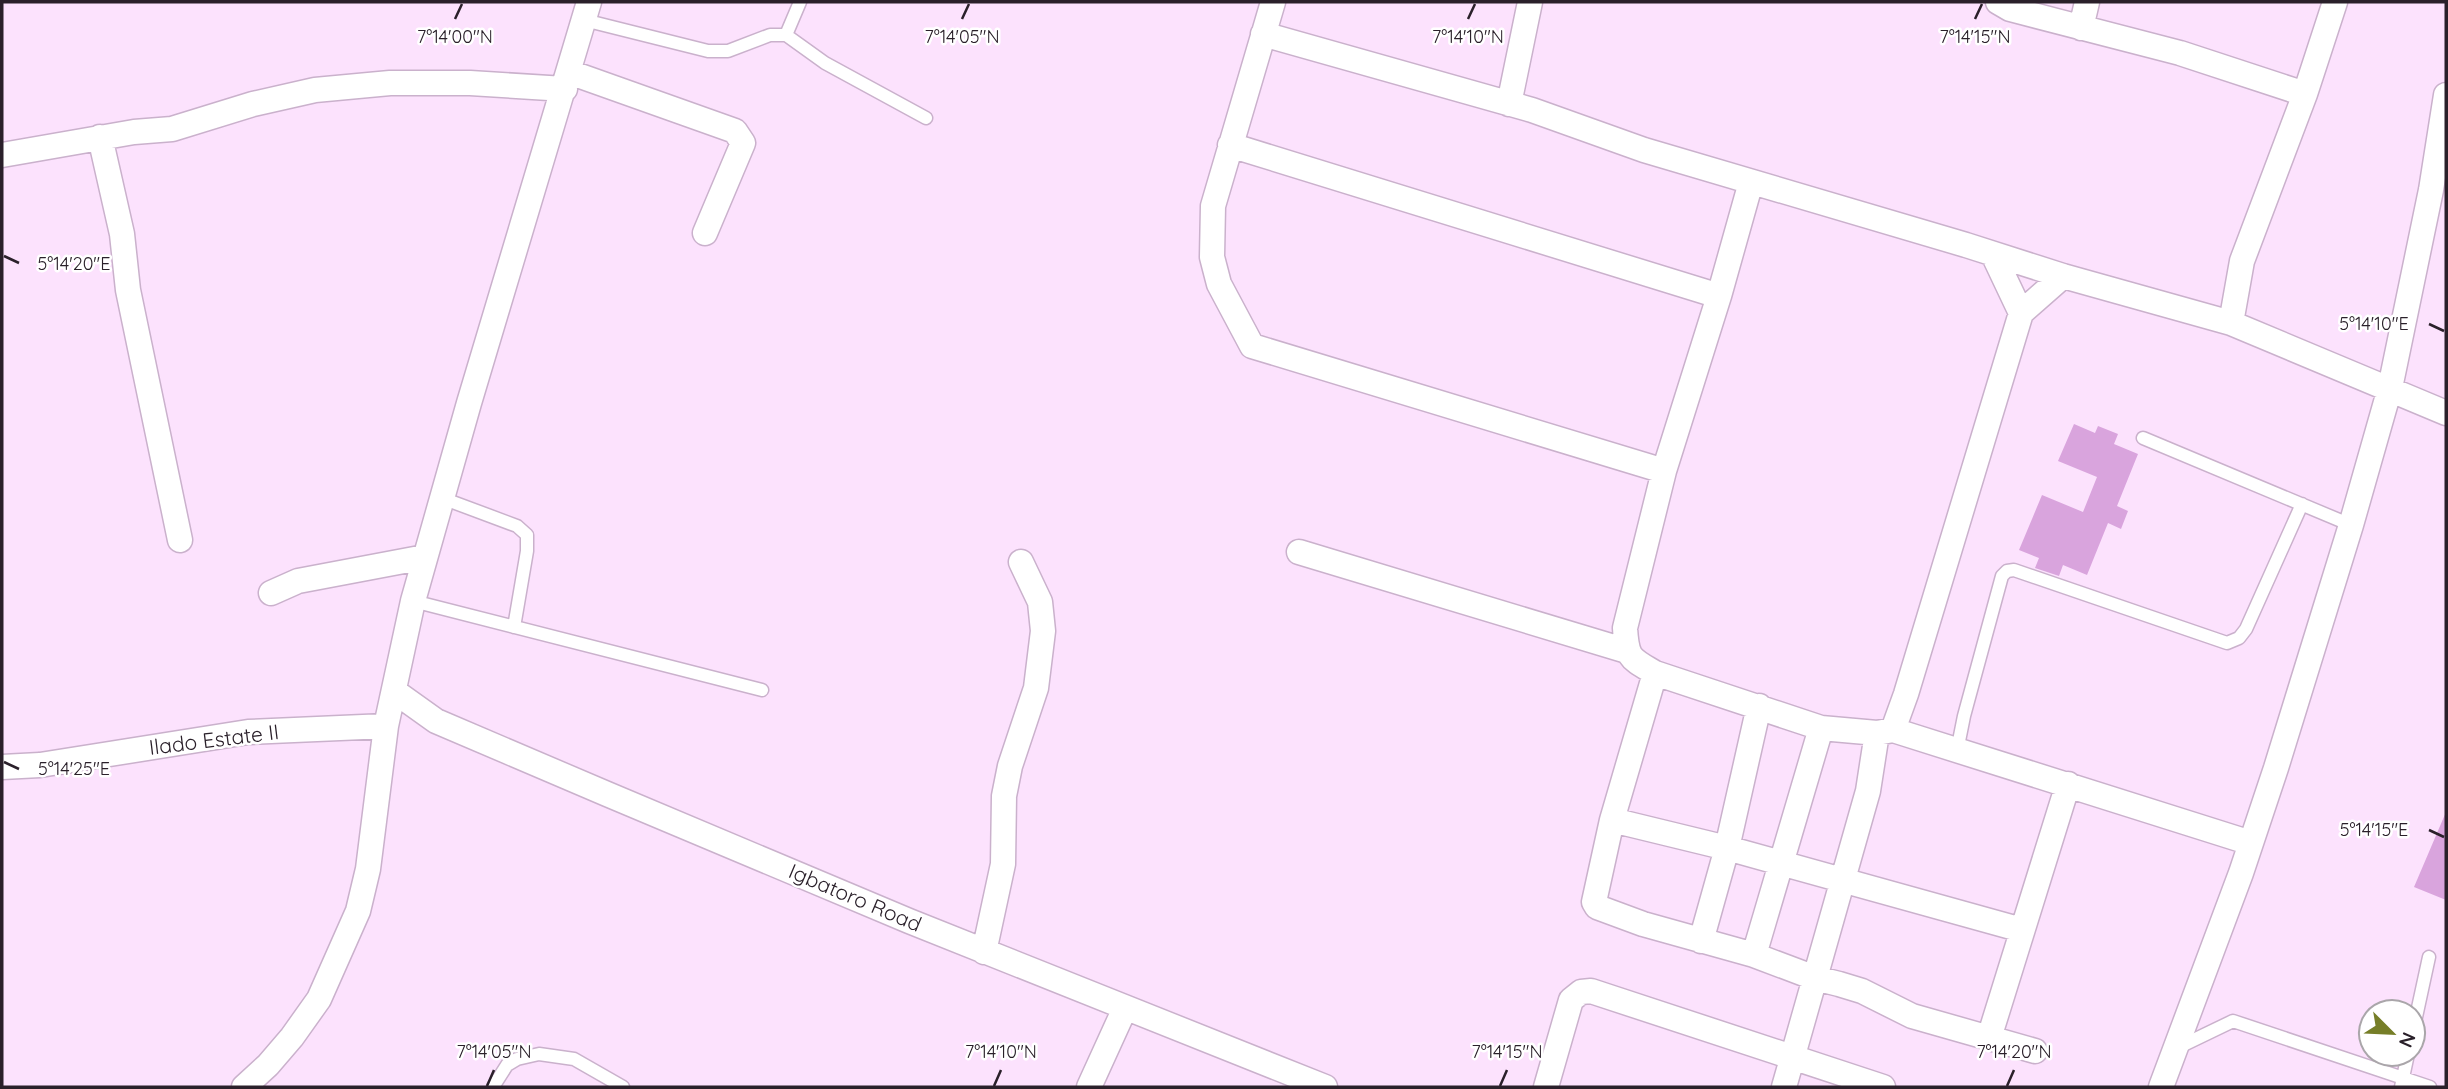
<svg xmlns="http://www.w3.org/2000/svg" width="2448" height="1089" viewBox="0 0 2448 1089" font-family="Quicksand,sans-serif">
<style>
.building{fill:#d9a4dd}
.lines{fill:none;stroke-linecap:round;stroke-linejoin:round}
.service-casing{stroke:#cab1cc;stroke-width:15}
.minor-casing{stroke:#cab1cc;stroke-width:27}
.service{stroke:#fff;stroke-width:12}
.minor{stroke:#fff;stroke-width:24}
.ticks{fill:none;stroke:#2a202a;stroke-width:2.5}
.labels{text-anchor:middle;stroke-width:5;stroke-linejoin:round;paint-order:stroke}
.street-label{font-size:21px;fill:#2a202a;stroke:#fff}
.ticks-label{font-size:18px;text-anchor:middle;fill:#2a202a;stroke:#fff;stroke-width:5;stroke-linejoin:round;paint-order:stroke}
</style>
<rect width="100%" height="100%" fill="#fce2fd"/>
<path class="building" d="M2074 424 2095 433 2098 426 2118 434 2114 444 2138 454 2117 506 2128 511 2121 529 2108 523 2087 575 2063 565 2059 576 2035 568 2039 558 2019 550 2042 495 2083 512 2097 477 2058 461Z
M2446 812V900L2414 887Z"/>
<g class="lines">
<defs>
<path id="service" d="M584 20 708 51H728L770 35H786L825 63 926 118
M786 35 800 2
M2143 438 2351 525
M442 498 517 526 527 535V551L514 627
M413 601 762 690
M1957 751 1964 716 2002 576 2007 571 2014 570 2227 643 2239 638 2246 629 2302 504
M2413 1031 2429 957
M2177 1048 2233 1021 2430 1087
M493 1087 507 1065 517 1059 539 1054 574 1059 623 1087
M2401 1087 2408 1054"/>
<path id="minor" d="M1273 2 1213 206 1212 257 1219 284 1252 346 1664 471
M1998 2 2010 9 2180 53 2305 94
M2081 28 2087 2
M1263 34 1532 110 1644 150 1966 245 2063 276 2231 323 2446 413
M569 72 735 131 743 143 705 233
M1509 104 1530 2
M100 137 122 234 128 290 180 540
M1230 145 1719 296
M2 155 134 132 172 129 253 104 315 90 390 83H470L565 89
M1751 182 1719 296 1664 471 1625 628C1627 659 1630 658 1655 673L1821 728 1877 733
M1993 254 2021 313
M2231 323 2242 261 2305 94 2335 2
M1299 552 1627 651
M271 593 298 581 425 557
M1655 673 1612 820 1594 902 1597 907 1643 924 1754 955 1815 978 1839 984 1862 991 1912 1016 2035 1051
M394 691 436 721 607 794 909 921 1325 1087
M1893 730 2251 843
M2 767 40 765 248 732 386 726
M1612 820 1727 848 2022 930
M1701 941 1727 848 1759 706
M984 952 1003 864 1004 796 1010 766 1036 688 1043 631 1040 602 1021 562
M1754 955 1821 728
M1989 1038 2068 784
M244 1087 268 1065 292 1037 319 999 358 911 368 869 386 726 413 601 469 403 589 2
M1089 1087 1125 1008
M1546 1087 1571 1000 1581 992 1591 991 1883 1087
M1784 1087 1868 791 1877 733 1893 730 1906 694 2021 313 2063 276
M2161 1087 2241 873 2276 768 2351 525 2390 388 2431 190 2446 95"/>
</defs>
<use href="#service" class="service-casing"/>
<use href="#minor" class="minor-casing"/>
<use href="#service" class="service"/>
<use href="#minor" class="minor"/>
</g>
<path class="ticks" d="M455 19 462 4M962 19 969 4M1468 19 1475 4M1975 19 1982 4M4 256 19 263M2429 324 2444 331M4 762 19 769M2429 830 2444 837M487 1086 494 1070M994 1086 1001 1070M1500 1086 1507 1070M2007 1086 2014 1070"/>
<g class="labels">
<g class="street-label">
<text transform="translate(214 740) rotate(-7)" y="7">Ilado Estate II</text>
<text transform="translate(855 898) rotate(23)" y="7">Igbatoro Road</text>
</g>
</g>
<g class="ticks-label">
<text x="962" y="43">7°14'05"N</text>
<text x="1468" y="43">7°14'10"N</text>
<text x="1975" y="43">7°14'15"N</text>
<text x="455" y="43">7°14'00"N</text>
<text x="74" y="270">5°14'20"E</text>
<text x="2374" y="330">5°14'10"E</text>
<text x="74" y="775">5°14'25"E</text>
<text x="2374" y="836">5°14'15"E</text>
<text x="494" y="1058">7°14'05"N</text>
<text x="1001" y="1058">7°14'10"N</text>
<text x="1507" y="1058">7°14'15"N</text>
<text x="2014" y="1058">7°14'20"N</text>
</g>
<rect width="2448" height="1089" fill="none" stroke="#2a202a" stroke-width="7"/>
<g transform="translate(2392 1033) rotate(114)"><circle r="33" fill="#ffffff" stroke="#aaa6aa" stroke-width="2"/>
<path d="M0-5L12 26L0 18L-12 26Z" fill="#767e28"/>
<text y="-10" font-size="19" font-weight="bold" text-anchor="middle" fill="#2a202a">N</text>
</g>
</svg>
